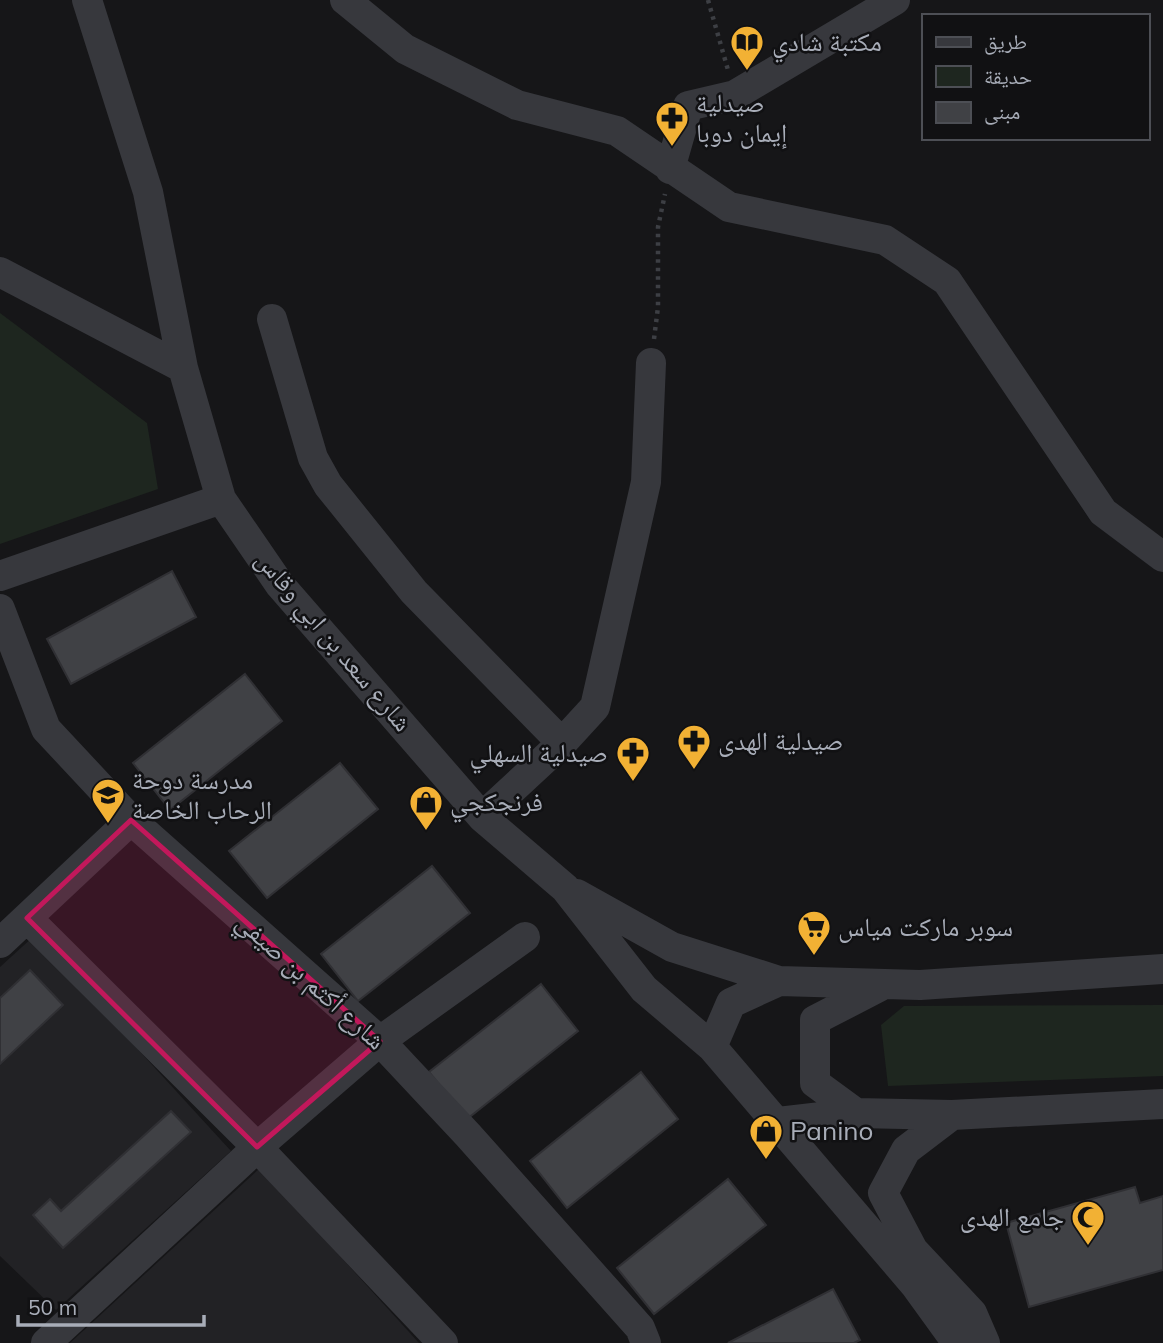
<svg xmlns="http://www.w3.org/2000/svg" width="1163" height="1343" viewBox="0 0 1163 1343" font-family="Mulish,'Noto Naskh Arabic',sans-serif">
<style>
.built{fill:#222225}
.green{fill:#1e261f}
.building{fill:#404145;stroke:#303034;stroke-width:2}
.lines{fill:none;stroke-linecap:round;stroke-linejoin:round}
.path{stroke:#3d3f44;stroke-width:4.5;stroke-dasharray:3.5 5;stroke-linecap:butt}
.minor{stroke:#37383d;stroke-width:30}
.marked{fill:#c2185b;fill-opacity:0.2;stroke:#c2185b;stroke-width:5;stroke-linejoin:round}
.labels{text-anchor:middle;stroke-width:5;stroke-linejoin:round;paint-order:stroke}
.poi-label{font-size:26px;fill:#a8adb8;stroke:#111113;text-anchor:start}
.street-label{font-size:26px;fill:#a8adb8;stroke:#111113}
</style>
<rect width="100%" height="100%" fill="#161618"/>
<path class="built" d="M34 936 231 1151 56 1310 0 1256V967Z
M260 1168 419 1343H70Z"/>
<path class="green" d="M0 313 147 423 158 489 0 544Z
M1163 1005V1076L888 1086 881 1025 904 1006Z"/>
<path class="building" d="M172 571 196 617 71 684 47 639Z
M245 674 282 721 170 810 133 763Z
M340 763 378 809 267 898 229 851Z
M432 866 470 913 358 1001 321 954Z
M30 970 63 1005 0 1064V998Z
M541 984 578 1031 467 1119 429 1072Z
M641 1072 678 1119 567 1208 530 1161Z
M171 1111 191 1132 63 1248 33 1215 50 1199 61 1211Z
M728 1179 766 1225 654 1314 617 1268Z
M1135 1187 1140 1203 1163 1196V1270L1029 1307 1006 1223Z
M833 1289 860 1340 854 1343H728Z"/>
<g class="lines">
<path class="path" d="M708 0 728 70
M654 339 658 307V227L665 194"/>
<path class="minor" d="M87 0 148 192 183 368 221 499 280 585 482 817 565 888 644 989 712 1047 915 1285 957 1343
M345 0 405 49 517 105 617 131 729 207 885 240 947 281 1103 512 1163 557
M670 169 688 106 735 95 895 0
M0 272 183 368
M272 319 313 458 328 485 414 592 562 743
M0 576 221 499
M0 609 46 729 131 820 380 1041 468 1135 640 1328 646 1343
M482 817 562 743 595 707 646 482 651 363
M577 894 672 947 779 981 920 985 1163 969
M27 918 257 1147 443 1343
M0 943 131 820
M712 1047 731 1003 779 981
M856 1113 815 1083V1020L879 987
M952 1115 906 1150 883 1193 913 1250 972 1313 985 1343
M778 1122 856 1113 952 1115 1163 1104
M46 1343 262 1143 380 1041 525 937"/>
</g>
<path class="marked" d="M131 820 380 1041 257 1147 27 918Z"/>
<defs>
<symbol id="library-pin" viewBox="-11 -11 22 30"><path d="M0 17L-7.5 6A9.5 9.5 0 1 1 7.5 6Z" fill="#f2b134" stroke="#111113"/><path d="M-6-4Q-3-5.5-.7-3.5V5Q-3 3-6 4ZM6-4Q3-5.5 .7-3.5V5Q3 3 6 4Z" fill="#111"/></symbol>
<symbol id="pharmacy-pin" viewBox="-11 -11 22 30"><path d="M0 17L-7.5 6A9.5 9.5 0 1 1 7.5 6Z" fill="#f2b134" stroke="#111113"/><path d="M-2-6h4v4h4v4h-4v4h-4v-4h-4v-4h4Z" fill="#111"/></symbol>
<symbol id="school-pin" viewBox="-11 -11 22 30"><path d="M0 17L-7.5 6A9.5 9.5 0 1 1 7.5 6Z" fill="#f2b134" stroke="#111113"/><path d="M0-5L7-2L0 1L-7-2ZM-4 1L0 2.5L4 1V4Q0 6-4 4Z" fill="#111"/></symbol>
<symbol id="shop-pin" viewBox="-11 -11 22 30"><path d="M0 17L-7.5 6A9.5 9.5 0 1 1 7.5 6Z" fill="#f2b134" stroke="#111113"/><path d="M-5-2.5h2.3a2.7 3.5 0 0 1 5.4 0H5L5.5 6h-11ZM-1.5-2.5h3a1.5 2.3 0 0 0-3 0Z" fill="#111"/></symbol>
<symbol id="supermarket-pin" viewBox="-11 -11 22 30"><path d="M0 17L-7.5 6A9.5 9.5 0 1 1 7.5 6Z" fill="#f2b134" stroke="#111113"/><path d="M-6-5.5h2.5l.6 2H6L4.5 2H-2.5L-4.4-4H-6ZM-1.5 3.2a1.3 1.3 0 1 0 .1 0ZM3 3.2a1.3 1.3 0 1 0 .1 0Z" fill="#111"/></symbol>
<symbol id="mosque-pin" viewBox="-11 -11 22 30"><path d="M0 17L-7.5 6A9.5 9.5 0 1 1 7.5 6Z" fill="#f2b134" stroke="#111113"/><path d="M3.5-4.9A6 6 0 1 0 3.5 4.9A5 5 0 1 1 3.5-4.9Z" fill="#111"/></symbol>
</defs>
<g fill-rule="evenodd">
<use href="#library-pin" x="728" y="23" width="38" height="52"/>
<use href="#pharmacy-pin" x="653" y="99" width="38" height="52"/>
<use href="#pharmacy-pin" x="675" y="722" width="38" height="52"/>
<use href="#pharmacy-pin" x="614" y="734" width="38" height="52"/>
<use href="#school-pin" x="89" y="776" width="38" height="52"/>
<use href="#shop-pin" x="407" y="783" width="38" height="52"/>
<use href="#supermarket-pin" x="795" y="908" width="38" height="52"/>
<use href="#shop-pin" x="747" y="1112" width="38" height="52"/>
<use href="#mosque-pin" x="1069" y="1198" width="38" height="52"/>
</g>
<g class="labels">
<g class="poi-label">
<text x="772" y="51">مكتبة شادي</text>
<text x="696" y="112">صيدلية<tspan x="696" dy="30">إيمان دوبا</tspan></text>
<text x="718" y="750">صيدلية الهدى</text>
<text x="608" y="762" text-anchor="end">صيدلية السهلي</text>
<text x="132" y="789">مدرسة دوحة<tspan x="132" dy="30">الرحاب الخاصة</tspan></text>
<text x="450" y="811">فرنجكجي</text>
<text x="838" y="936">سوبر ماركت مياس</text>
<text x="790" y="1140">Panino</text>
<text x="1064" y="1226" text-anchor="end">جامع الهدى</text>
</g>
<g class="street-label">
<text transform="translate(334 641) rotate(50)" y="9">شارع سعد بن ابي وقاس</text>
<text transform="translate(311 981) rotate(42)" y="9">شارع أكثم بن صيفي</text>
</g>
</g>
<rect x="922" y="14" width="228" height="126" fill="#111113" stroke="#4d4f55" stroke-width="2"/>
<rect x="936" y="37" width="35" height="10" fill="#37383d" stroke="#4d4f55" stroke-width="2"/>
<text x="984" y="49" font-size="21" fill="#a8adb8">طريق</text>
<rect x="936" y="66" width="35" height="21" fill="#1e261f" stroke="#4d4f55" stroke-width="2"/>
<text x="984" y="84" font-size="21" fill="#a8adb8">حديقة</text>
<rect x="936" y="102" width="35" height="21" fill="#404145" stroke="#4d4f55" stroke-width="2"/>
<text x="984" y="119" font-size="21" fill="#a8adb8">مبنى</text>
<path d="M18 1315v10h186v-10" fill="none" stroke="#a8adb8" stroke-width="3.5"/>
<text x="28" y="1315" font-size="21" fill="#a8adb8" stroke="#111113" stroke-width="5" paint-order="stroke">50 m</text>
</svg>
